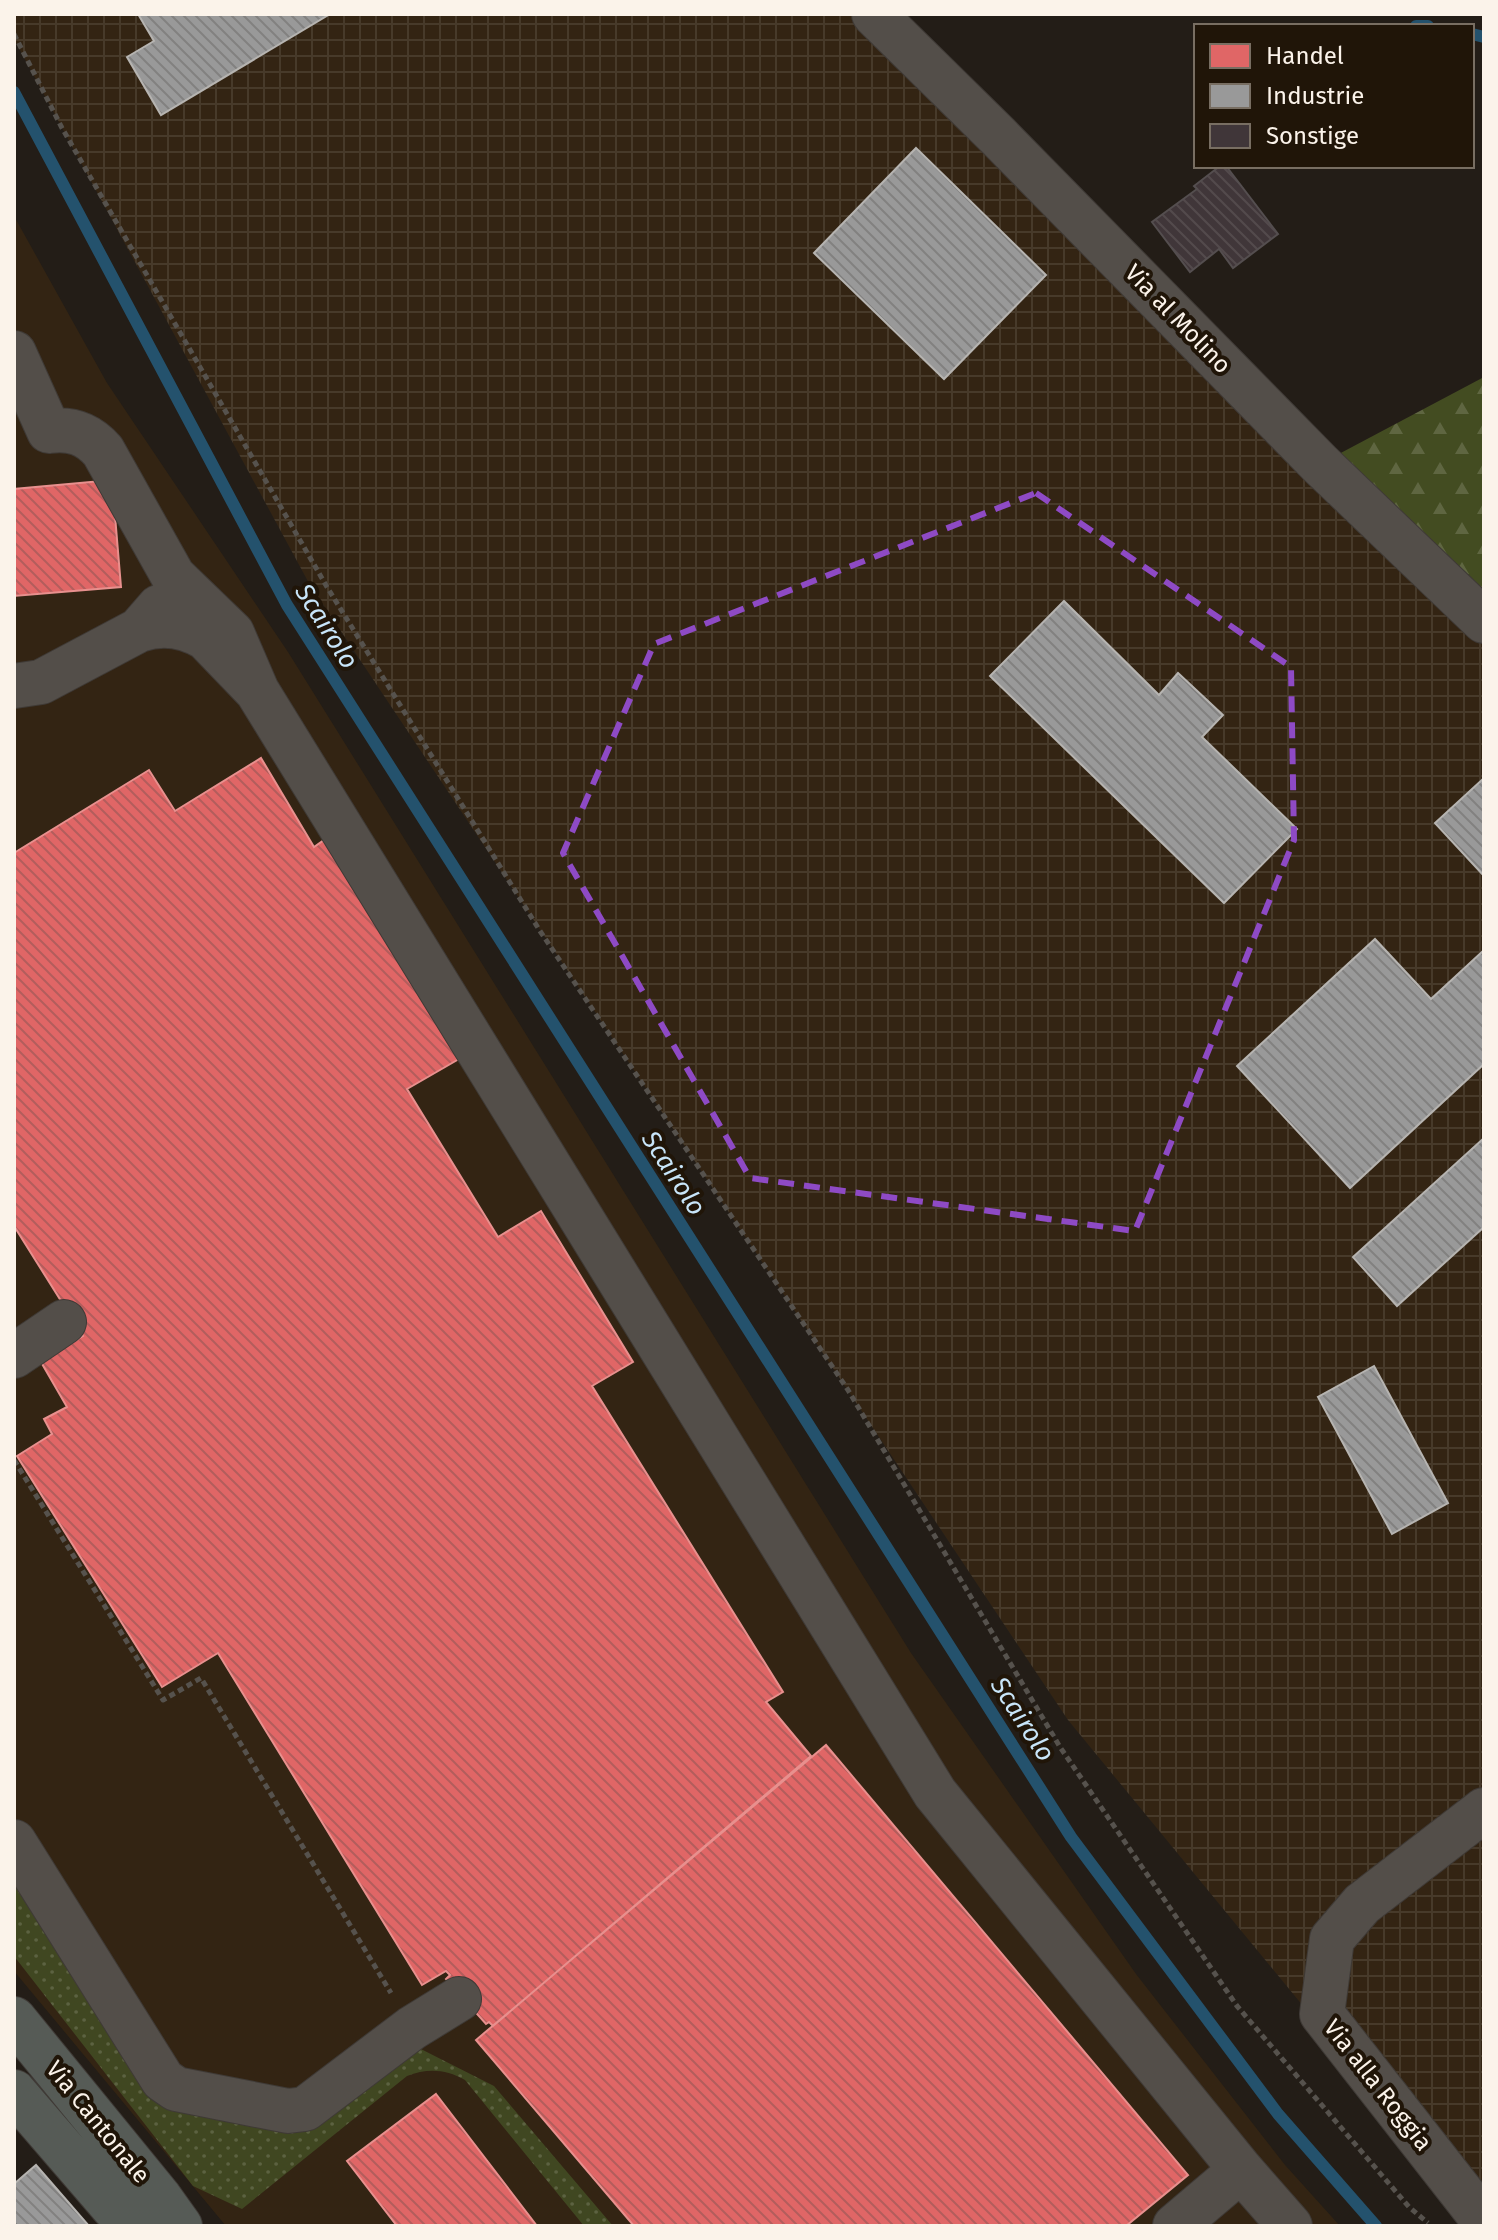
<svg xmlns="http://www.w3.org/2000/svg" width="1498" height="2240" viewBox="0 0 1498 2240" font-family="'Fira Sans',sans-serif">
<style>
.built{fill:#332413}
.industrial{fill:url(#industrial-grid)}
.grass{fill:url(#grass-dots)}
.forest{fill:url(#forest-firs)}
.shops{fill:url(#shops-back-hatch);stroke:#e8908e;stroke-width:2}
.industry{fill:url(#industry-back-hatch);stroke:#b6b4b1;stroke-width:2}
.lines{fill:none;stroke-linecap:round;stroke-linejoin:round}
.stream{stroke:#24526d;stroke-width:12}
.building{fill:url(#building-back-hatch);stroke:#544e4f;stroke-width:2}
.minor-casing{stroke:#3f3a36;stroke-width:46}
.major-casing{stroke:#3f3a36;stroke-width:46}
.path{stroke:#56524d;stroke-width:5;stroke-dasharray:6 4;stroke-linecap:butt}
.minor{stroke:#534e49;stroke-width:44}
.major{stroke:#565b56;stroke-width:44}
.marked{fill:none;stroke:#8e4ac5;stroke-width:6;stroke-dasharray:16 10;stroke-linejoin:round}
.labels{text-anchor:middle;stroke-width:8;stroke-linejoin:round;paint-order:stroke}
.street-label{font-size:24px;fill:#fbf3ea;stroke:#201508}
.water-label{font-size:26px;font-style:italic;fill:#c8e5f9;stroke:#201508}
</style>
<defs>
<pattern id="industrial-grid" width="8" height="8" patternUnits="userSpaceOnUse" patternTransform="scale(2)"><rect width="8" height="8" fill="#332413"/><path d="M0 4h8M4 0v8" fill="none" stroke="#473a2a"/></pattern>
<pattern id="grass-dots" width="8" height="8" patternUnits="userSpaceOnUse" patternTransform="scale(2)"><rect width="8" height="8" fill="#404721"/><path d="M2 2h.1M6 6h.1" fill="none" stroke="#5c6241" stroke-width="1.8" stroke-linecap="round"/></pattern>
<pattern id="forest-firs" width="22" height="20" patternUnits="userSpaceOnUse" patternTransform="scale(2)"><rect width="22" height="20" fill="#434c21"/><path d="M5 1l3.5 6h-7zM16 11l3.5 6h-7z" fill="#5f6641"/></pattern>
<pattern id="shops-back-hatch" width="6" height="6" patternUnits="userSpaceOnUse" patternTransform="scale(2)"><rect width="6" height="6" fill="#e06666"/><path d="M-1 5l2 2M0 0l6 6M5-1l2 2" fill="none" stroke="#b35d5c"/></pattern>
<pattern id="industry-back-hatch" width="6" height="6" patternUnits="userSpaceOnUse" patternTransform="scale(2)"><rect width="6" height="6" fill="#999"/><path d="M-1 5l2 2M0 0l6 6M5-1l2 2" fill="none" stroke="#828180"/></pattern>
<pattern id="building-back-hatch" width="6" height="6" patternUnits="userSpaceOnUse" patternTransform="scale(2)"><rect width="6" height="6" fill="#403639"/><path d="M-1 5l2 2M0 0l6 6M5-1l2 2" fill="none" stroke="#534a4c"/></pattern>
</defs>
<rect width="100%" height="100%" fill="#231d17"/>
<path class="built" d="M14 216 107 383 288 652 911 1653 1136 1974 1285 2165 1340 2226H226L14 1971Z"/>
<path class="industrial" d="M14 14H874L1484 621V2226L1068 1720 310 585 14 39Z"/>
<path class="grass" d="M14 1865 154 2092 239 2114 411 2044 494 2086 613 2226H584L465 2080C446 2069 427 2068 407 2076L242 2209 193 2186 14 1956Z"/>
<path class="forest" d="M1484 377V621L1320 464Z"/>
<path class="shops" d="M112 480 121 587 14 596V489Z
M261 758 314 847 324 840 459 1059 407 1089 498 1237 541 1211 633 1362 592 1386 783 1692 766 1702 811 1756 493 2026 489 2022 486 2024 446 1979 450 1975 446 1971 422 1985 218 1653 162 1687 17 1456 52 1434 44 1419 67 1407 41 1362 83 1336 14 1226V853L149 770 175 811Z
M826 1745 1188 2175 1126 2226H634L476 2040Z
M436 2094 537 2226H397L347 2161Z"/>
<path class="industry" d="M138 14H330L161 115 127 57 154 41Z
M916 148 1046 275 944 379 814 253Z
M1064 601 1159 695 1178 673 1223 715 1202 737 1297 829 1224 903 990 676Z
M1484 778V876L1435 823Z
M1375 939 1431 999 1484 950V1064L1350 1188 1237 1066Z
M1484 1138V1227L1397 1306 1353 1257Z
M1374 1366 1448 1503 1392 1534 1318 1397Z
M36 2165 89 2226H14V2184Z"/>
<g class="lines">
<path class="stream" d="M1416 26H1428
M1472 34 1484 37
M14 92 287 605 1071 1837 1278 2114 1376 2226"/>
</g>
<path class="building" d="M1220 166H1226L1278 234 1233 268 1219 249 1190 272 1152 222 1197 189 1194 186Z"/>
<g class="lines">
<defs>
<path id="minor" d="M874 14 998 136 1320 464 1484 621
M14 353 49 431C72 428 88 434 103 451L173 576 232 633 257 691 206 638C186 626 162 622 139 630
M14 686 41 682 139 630 159 607
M257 691 935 1793 1241 2170 1290 2226
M14 1356 64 1322
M1484 1810 1362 1904 1332 1939 1322 2014 1484 2221
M14 1842 163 2080 176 2089 288 2111 305 2109 412 2028 459 1999
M1175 2226 1241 2170"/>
<path id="major" d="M14 2019 160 2198 180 2226
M14 2092 113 2207 134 2226"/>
</defs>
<use href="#minor" class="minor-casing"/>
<use href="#major" class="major-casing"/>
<path class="path" d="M14 34 62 128 327 587 540 931 848 1390 1060 1747 1237 2006 1409 2207 1428 2223
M14 1460 163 1700 201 1678 391 1993"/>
<use href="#minor" class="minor"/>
<use href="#major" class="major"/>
</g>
<path class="marked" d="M1036 493 1291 667 1294 840 1135 1231 750 1178 563 853 654 644Z"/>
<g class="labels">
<g class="street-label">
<text transform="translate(1178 319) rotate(46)" y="8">Via al Molino</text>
<text transform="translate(1378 2085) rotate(52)" y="8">Via alla Roggia</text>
<text transform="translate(98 2122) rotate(51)" y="8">Via Cantonale</text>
</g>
<g class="water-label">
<text transform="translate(327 626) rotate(58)" y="9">Scairolo</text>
<text transform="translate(674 1173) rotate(57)" y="9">Scairolo</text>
<text transform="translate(1023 1719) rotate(57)" y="9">Scairolo</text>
</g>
</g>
<rect width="1498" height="2240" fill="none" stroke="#fbf3ea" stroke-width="32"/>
<rect x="1194" y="24" width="280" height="144" fill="#201508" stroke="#786e62" stroke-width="2"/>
<rect x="1210" y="44" width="40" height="24" fill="#e06666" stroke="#786e62" stroke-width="2"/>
<text x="1266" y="64" font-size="24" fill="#fbf3ea">Handel</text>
<rect x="1210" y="84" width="40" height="24" fill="#999999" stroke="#786e62" stroke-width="2"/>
<text x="1266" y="104" font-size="24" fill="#fbf3ea">Industrie</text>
<rect x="1210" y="124" width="40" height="24" fill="#403639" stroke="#786e62" stroke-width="2"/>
<text x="1266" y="144" font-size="24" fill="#fbf3ea">Sonstige</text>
</svg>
